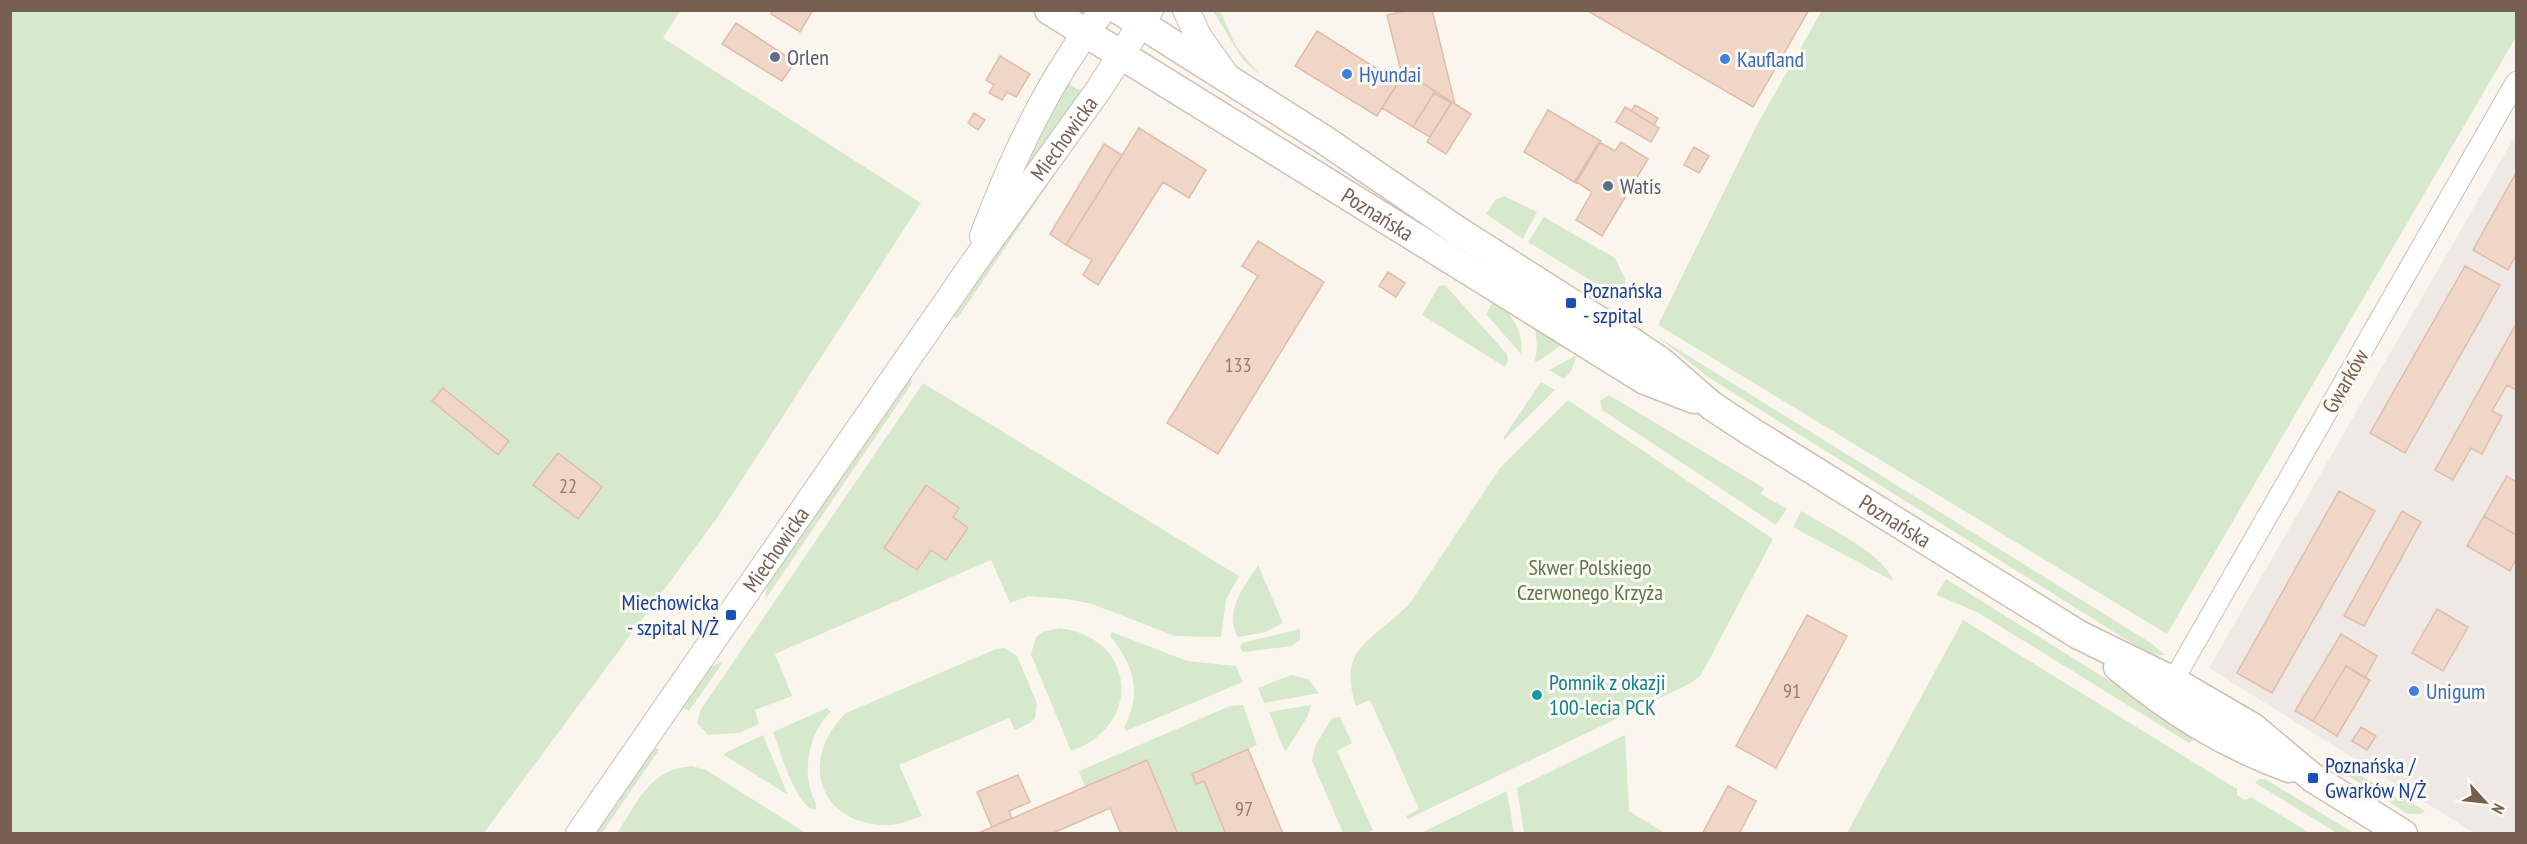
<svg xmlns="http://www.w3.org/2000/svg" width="2527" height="844" viewBox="0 0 2527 844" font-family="'PT Sans Narrow',sans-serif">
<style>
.industrial{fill:#eee9e5}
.green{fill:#d7e9cc}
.building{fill:#efd6c7;stroke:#e0bda8;stroke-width:1.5}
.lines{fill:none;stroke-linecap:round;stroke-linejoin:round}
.minor-casing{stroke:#cdbeb3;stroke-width:22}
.tertiary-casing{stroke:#cdbeb3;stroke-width:28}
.secondary-casing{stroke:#d0bfb1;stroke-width:31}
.minor{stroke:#fff;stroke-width:20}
.tertiary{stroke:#fff;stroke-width:26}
.secondary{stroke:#fff;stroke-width:28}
.service-dot{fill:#5c6f8a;stroke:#fefaf3;stroke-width:2}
.shop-dot{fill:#3f7fe0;stroke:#fefaf3;stroke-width:2}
.transit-dot{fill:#1a4fb4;stroke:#fefaf3;stroke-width:2}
.culture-dot{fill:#0f9aa8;stroke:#fefaf3;stroke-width:2}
.labels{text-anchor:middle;stroke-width:6;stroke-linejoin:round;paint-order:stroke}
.number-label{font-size:20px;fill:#947c6e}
.service-label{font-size:22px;fill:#4e5e75;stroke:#fefaf3;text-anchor:start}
.shop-label{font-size:22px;fill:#366cbe;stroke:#fefaf3;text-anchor:start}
.street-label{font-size:22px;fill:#765e51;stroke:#fefaf3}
.transit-label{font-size:22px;fill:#164399;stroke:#fefaf3;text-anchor:start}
.park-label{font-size:22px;fill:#587a49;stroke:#fefaf3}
.culture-label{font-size:22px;fill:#0d838f;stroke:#fefaf3;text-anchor:start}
</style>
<rect width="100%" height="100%" fill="#fbf6ed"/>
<path class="industrial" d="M2516 134V833H2474L2209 668Z"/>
<path class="green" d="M1822 10 2516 11V37L2167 634 1658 325 1757 125Z
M10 11H680L663 38 921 203 717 518 484 833H11Z
M1213 11H1220L1236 46 1261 76 1243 60Z
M1065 81 1081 91 1014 187Z
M1104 102 957 319 952 315Z
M1504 196 1537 212 1523 239 1486 214 1495 200Z
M1544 217 1615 258 1625 279 1624 301 1528 242Z
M1445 285 1507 354 1508 361 1505 367 1422 315 1439 286Z
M1495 299C1512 315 1524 330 1521 354L1486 314Z
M1535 325 1563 344 1537 362 1535 361 1537 347Z
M1658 337 2151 643 2165 655 2152 656 1708 377Z
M1577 355 1571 371 1564 379 1549 370Z
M910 371 912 383 765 600 768 581Z
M1541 382 1555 390 1504 440V437Z
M923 383 1239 576 1226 600 1221 637 1175 636 1092 604 1067 599 1028 596 1010 603 991 560 775 654 792 696 755 710 759 724 739 733 708 735 697 723 700 711Z
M1609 395 1764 488 1761 494 1787 509 1776 525 1602 410 1600 401Z
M1568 400 1773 539 1701 675 1691 683 1408 819 1406 816 1419 809 1370 700 1356 706C1336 646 1374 641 1410 603L1500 468Z
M1801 511C1824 525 1886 555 1893 581L1793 527Z
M1258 565 1283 623 1266 632 1238 637C1223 611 1245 586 1258 565Z
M1946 579 2198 736 2189 743 1977 612 1936 595Z
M1963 620 2237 789V795L2245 800 2251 797 2310 833H1847Z
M1059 628C1137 637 1143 726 1071 751L1031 654 1036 637 1043 632Z
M1300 629V640L1292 646 1243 652 1240 647 1242 643Z
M1112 632 1187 661 1236 666 1243 682 1126 731 1124 728C1142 692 1135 667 1110 636Z
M1005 648 1017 656 1037 703 1035 718 1030 723 1015 730 1009 718 899 765 922 816C910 820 898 826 886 825 817 824 799 758 846 713L996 649Z
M724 661 689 711 681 706 708 668Z
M1291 675 1308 679 1319 693 1264 703 1258 688Z
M1243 705 1257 745 1192 774 1196 784 1204 781 1226 833H1178L1147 760 1085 787 1079 771 1230 706Z
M1311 705 1308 716 1285 752 1269 712Z
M827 708 831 712C810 731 803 765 811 792 813 799 817 802 816 810 796 809 780 750 773 732Z
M1340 717 1352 743 1337 751 1373 830 1366 833H1343L1312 761 1315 746 1332 718Z
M763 735 788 795 724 755 725 753Z
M1625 735 1629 811 1665 833H1524L1517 788Z
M652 746 659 750 602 833 592 834Z
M692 766 706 770 806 833H617C639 801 649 769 692 766Z
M2351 769 2402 801 2405 798 2425 811 2420 814H2408L2347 775Z
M2259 779H2265L2354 833H2337L2255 783Z
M1507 791 1514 833H1421Z"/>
<path class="building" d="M773 10H813L800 32 771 14Z
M1409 10H1432L1455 104 1405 72 1402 75 1387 15Z
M1586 10H1809L1753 107Z
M736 23 795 62 782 81 722 44Z
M1317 31 1398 82 1377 116 1295 66Z
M1000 56 1030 74 1016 97 1007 92 1002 100 989 93 994 85 986 80Z
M1405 72 1435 91 1413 127 1382 108Z
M1434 93 1451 103 1430 137 1413 127Z
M1452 102 1471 114 1446 154 1427 142Z
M1635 105 1658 118 1654 125 1631 111Z
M1625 107 1659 128 1651 142 1616 122Z
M1548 110 1601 141 1576 183 1524 152Z
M974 113 985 120 978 130 968 123Z
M1139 128 1206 170 1189 198 1163 182 1098 285 1083 275 1092 260 1066 245Z
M1599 142 1615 151 1621 142 1648 159 1602 236 1576 220 1592 192 1575 181Z
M1104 144 1122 155 1066 245 1050 234Z
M1694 147 1709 156 1699 173 1684 165Z
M2516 173V255L2508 270 2473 250Z
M1258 241 1324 282 1218 454 1167 423 1258 276 1242 266Z
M2465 266 2500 285 2405 453 2370 433Z
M1388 272 1405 283 1396 297 1379 286Z
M2516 324V390L2507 385 2492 411 2502 416 2482 454 2471 448 2453 480 2435 470Z
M443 388 509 441 498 455 432 401Z
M558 453 602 487 578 519 533 485Z
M2507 476 2516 482V535L2484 516Z
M926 485 959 508 953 517 968 528 946 560 931 550 917 570 884 548Z
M2339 491 2375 511 2272 693 2237 673Z
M2402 511 2421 522 2364 626 2344 616Z
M2484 516 2516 535V559L2510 571 2467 546Z
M2437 609 2468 627 2443 671 2412 653Z
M1807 615 1847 636 1776 768 1736 746Z
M2341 634 2377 656 2365 678 2346 666 2313 721 2295 711Z
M2346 666 2370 680 2337 736 2313 721Z
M2361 727 2376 736 2367 750 2352 741Z
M1248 749 1283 834H1226L1204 781 1196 784 1192 774Z
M1147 760 1178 834H1121L1110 808 1051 834H976Z
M1018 775 1030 802 1009 811 1012 818 992 827 977 792Z
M1728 786 1756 801 1739 834H1702Z"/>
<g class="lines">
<defs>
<path id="minor" d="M2173 681 2516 82"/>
<g id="tertiary">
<path d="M1186 10 1198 36 1227 77"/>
<path d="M983 236C1013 156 1050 77 1103 10"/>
<path id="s1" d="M579 834 973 264 1097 92 1150 10"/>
</g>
<g id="secondary">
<path id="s2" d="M1049 10 1645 380 1694 399"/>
<path id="s3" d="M1119 10 1323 139 1458 231 1623 336 1660 361 1712 406 1750 431 2079 635 2173 681 2252 727 2313 778 2403 834"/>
<path d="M2118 667C2173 712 2222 743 2289 768"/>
</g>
</defs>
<use href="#minor" class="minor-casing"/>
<use href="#tertiary" class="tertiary-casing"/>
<use href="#secondary" class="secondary-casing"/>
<use href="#minor" class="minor"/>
<use href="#tertiary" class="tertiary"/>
<use href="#secondary" class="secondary"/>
</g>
<g class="service-dot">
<circle cx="775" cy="57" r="6"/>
<circle cx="1608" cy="186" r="6"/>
</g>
<g class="shop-dot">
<circle cx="1725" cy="59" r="6"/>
<circle cx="1347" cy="74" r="6"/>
<circle cx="2414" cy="691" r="6"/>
</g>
<g class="transit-dot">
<rect x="1565" y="297" width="12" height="12" rx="3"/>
<rect x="725" y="609" width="12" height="12" rx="3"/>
<rect x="2307" y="772" width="12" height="12" rx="3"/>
</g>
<circle class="culture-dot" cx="1537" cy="695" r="6"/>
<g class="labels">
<g class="number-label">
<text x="1238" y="372">133</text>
<text x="568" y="493">22</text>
<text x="1792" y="698">91</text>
<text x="1244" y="816">97</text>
</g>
<g class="service-label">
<text x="787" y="65">Orlen</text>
<text x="1620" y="194">Watis</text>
</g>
<g class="shop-label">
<text x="1737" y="67">Kaufland</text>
<text x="1359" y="82">Hyundai</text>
<text x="2426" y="699">Unigum</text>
</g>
<g class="street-label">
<text dy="8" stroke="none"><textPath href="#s1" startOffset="848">Miechowicka</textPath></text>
<text dy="8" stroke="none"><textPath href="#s2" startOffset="387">Poznańska</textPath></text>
<text transform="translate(2345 381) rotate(-60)" y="8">Gwarków</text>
<text dy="8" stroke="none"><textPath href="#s3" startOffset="930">Poznańska</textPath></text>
<text dy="8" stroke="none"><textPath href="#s1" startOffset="346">Miechowicka</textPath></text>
</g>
<g class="transit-label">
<text x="1583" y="298">Poznańska<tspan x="1583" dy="25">- szpital</tspan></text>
<text x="719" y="610" text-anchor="end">Miechowicka<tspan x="719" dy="25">- szpital N/Ż</tspan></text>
<text x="2325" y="773">Poznańska /<tspan x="2325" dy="25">Gwarków N/Ż</tspan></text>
</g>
<g class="park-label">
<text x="1590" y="575">Skwer Polskiego<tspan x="1590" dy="25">Czerwonego Krzyża</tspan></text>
</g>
<g class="culture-label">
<text x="1549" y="690">Pomnik z okazji<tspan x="1549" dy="25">100-lecia PCK</tspan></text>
</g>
</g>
<rect width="2527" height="844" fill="none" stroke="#765e51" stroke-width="24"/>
<g transform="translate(2485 802) rotate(117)" stroke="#fefaf3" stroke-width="4.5" paint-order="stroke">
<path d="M0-4.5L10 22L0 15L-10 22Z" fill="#765e51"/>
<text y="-9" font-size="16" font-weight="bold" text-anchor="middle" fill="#765e51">N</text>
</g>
</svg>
